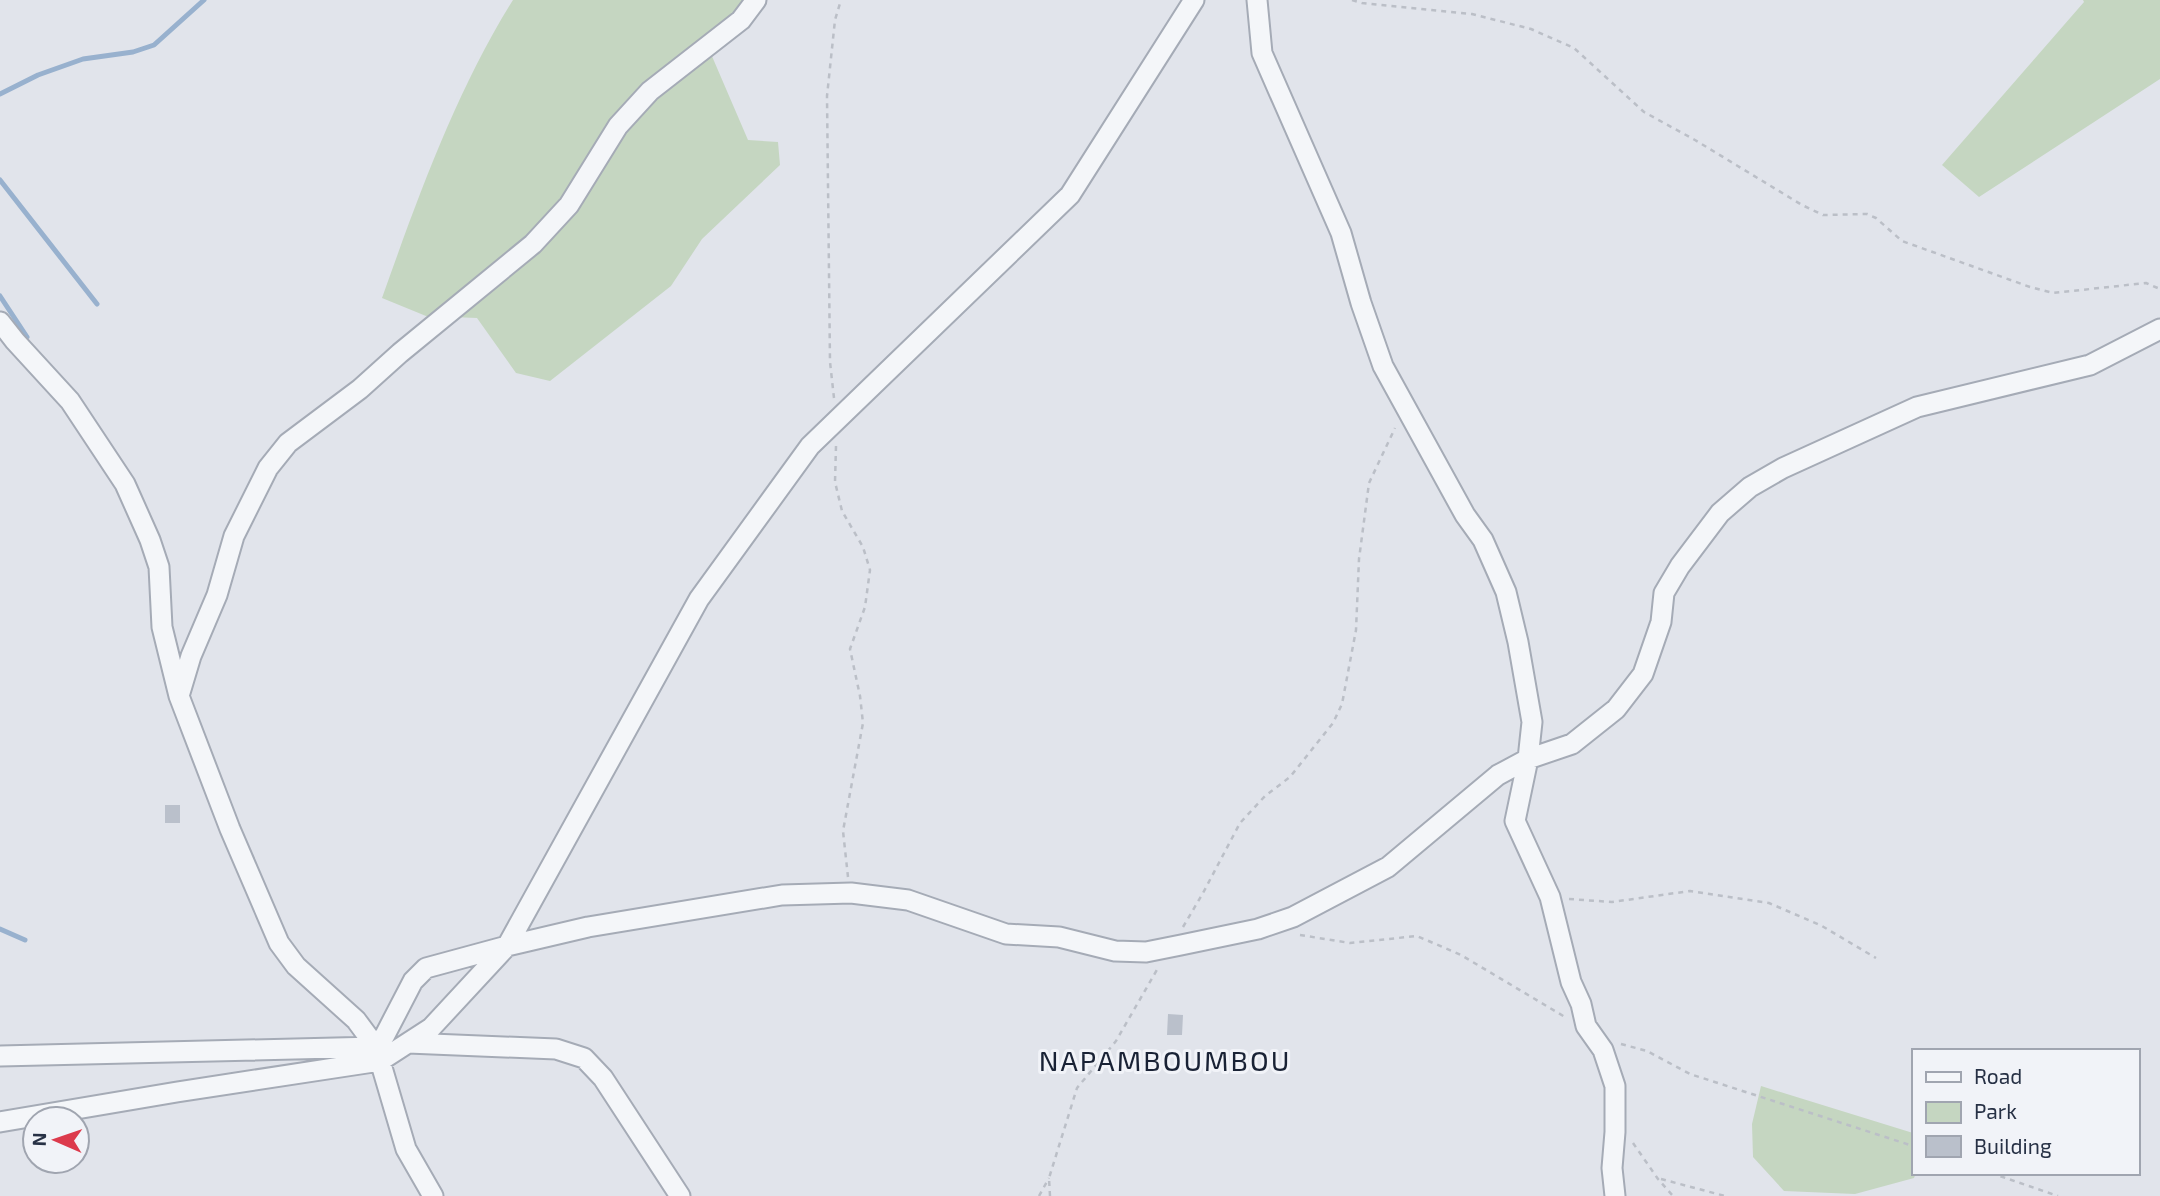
<svg xmlns="http://www.w3.org/2000/svg" width="2160" height="1196" viewBox="0 0 2160 1196" font-family="'Exo 2',sans-serif">
<style>
.green{fill:#c5d6c1}
.lines{fill:none;stroke-linecap:round;stroke-linejoin:round}
.stream{stroke:#98b1ce;stroke-width:5}
.building{fill:#bac0cb}
.street-casing{stroke:#a5abb6;stroke-width:23}
.path{stroke:#bbbfc7;stroke-width:2.5;stroke-dasharray:5 5;stroke-linecap:butt}
.street{stroke:#f4f6f9;stroke-width:19}
.labels{text-anchor:middle;stroke-width:6;stroke-linejoin:round;paint-order:stroke}
.quarter-label{font-size:28px;letter-spacing:2px;fill:#192235;stroke:#f1f3f8}
</style>
<rect width="100%" height="100%" fill="#e1e4eb"/>
<path class="green" d="M513 0H756L708 47 748 140 778 142 780 165 702 239 671 286 550 381 516 373 477 318 426 316 382 298C418 197 456 91 513 0Z
M2083 0H2160V79L1979 197 1942 165 2084 2Z
M1761 1086 1913 1133V1173H1916L1914 1178 1855 1194 1784 1191 1753 1157 1752 1124Z"/>
<g class="lines">
<path class="stream" d="M0 94 38 75 83 59 133 52 154 45 204 0
M0 180 97 304
M0 296 27 337
M0 929 25 940"/>
</g>
<path class="building" d="M165 805H180V823H165Z
M1168 1014 1183 1015 1182 1035H1167Z"/>
<g class="lines">
<defs>
<path id="street" d="M1257 0 1262 53 1341 233 1361 303 1383 366 1465 515 1483 540 1506 592 1518 642 1532 722 1528 759 1515 821 1550 897 1571 982 1581 1004 1586 1026 1603 1050 1615 1086V1132L1612 1168 1615 1196
M0 322 15 341 70 401 125 484 150 540 159 567 162 627 179 696 230 829 279 943 296 966 356 1020 376 1047 406 1149 433 1196
M179 696 191 656 217 595 234 536 268 468 288 443 360 389 400 353 533 244 569 205 618 126 650 91 741 20 756 0
M408 1043 556 1049 584 1058 603 1078 680 1196
M0 1056 376 1047 385 1035 413 981 426 968 507 946 588 927 782 895 851 893 908 900 1006 934 1059 937 1115 951 1146 952 1181 945 1258 929 1293 917 1388 867 1498 775 1528 759 1572 744 1616 709 1643 674 1661 622 1664 593 1680 566 1720 513 1750 487 1783 468 1917 407 2090 365 2160 329
M0 1122 177 1092 380 1061 431 1028 507 946 699 599 810 446 1070 195 1194 0"/>
</defs>
<use href="#street" class="street-casing"/>
<path class="path" d="M1352 0 1362 3 1472 14 1531 29 1574 48 1644 112 1695 140 1802 205 1823 215 1867 214 1876 218 1902 241 2030 287 2053 293 2146 283 2160 289
M834 398 830 362 827 96 835 20 841 0
M836 446 835 482 842 511 863 547 870 570 865 607 850 649 860 696 863 723 843 831 848 877
M1569 899 1612 902 1690 891 1769 903 1822 926 1876 958
M1183 927 1203 893 1240 823 1265 796 1290 777 1333 723 1342 704 1356 630 1359 559 1369 483 1395 428
M1300 935 1350 943 1417 936 1461 955 1565 1017
M1621 1044 1647 1051 1690 1074 1913 1146
M1633 1143 1658 1179 1673 1196
M1991 1173 2058 1196
M1661 1179 1725 1196
M1039 1196 1049 1178
M1050 1196 1049 1178 1077 1088 1116 1041 1158 968"/>
<use href="#street" class="street"/>
</g>
<g class="labels">
<g class="quarter-label">
<text x="1165" y="1071">NAPAMBOUMBOU</text>
</g>
</g>
<rect x="1912" y="1049" width="228" height="126" fill="#f1f3f8" stroke="#a0a5b0" stroke-width="2"/>
<rect x="1926" y="1072" width="35" height="10" fill="#f4f6f9" stroke="#a0a5b0" stroke-width="2"/>
<text x="1974" y="1084" font-size="21" fill="#273145">Road</text>
<rect x="1926" y="1102" width="35" height="21" fill="#c5d6c1" stroke="#a0a5b0" stroke-width="2"/>
<text x="1974" y="1119" font-size="21" fill="#273145">Park</text>
<rect x="1926" y="1136" width="35" height="21" fill="#bac0cb" stroke="#a0a5b0" stroke-width="2"/>
<text x="1974" y="1154" font-size="21" fill="#273145">Building</text>
<g transform="translate(56 1140) rotate(272)"><circle r="33" fill="#f1f3f8" stroke="#a0a5b0" stroke-width="2"/>
<path d="M0-5L12 26L0 18L-12 26Z" fill="#dc3a4c"/>
<text y="-10" font-size="19" font-weight="bold" text-anchor="middle" fill="#273145">N</text>
</g>
</svg>
